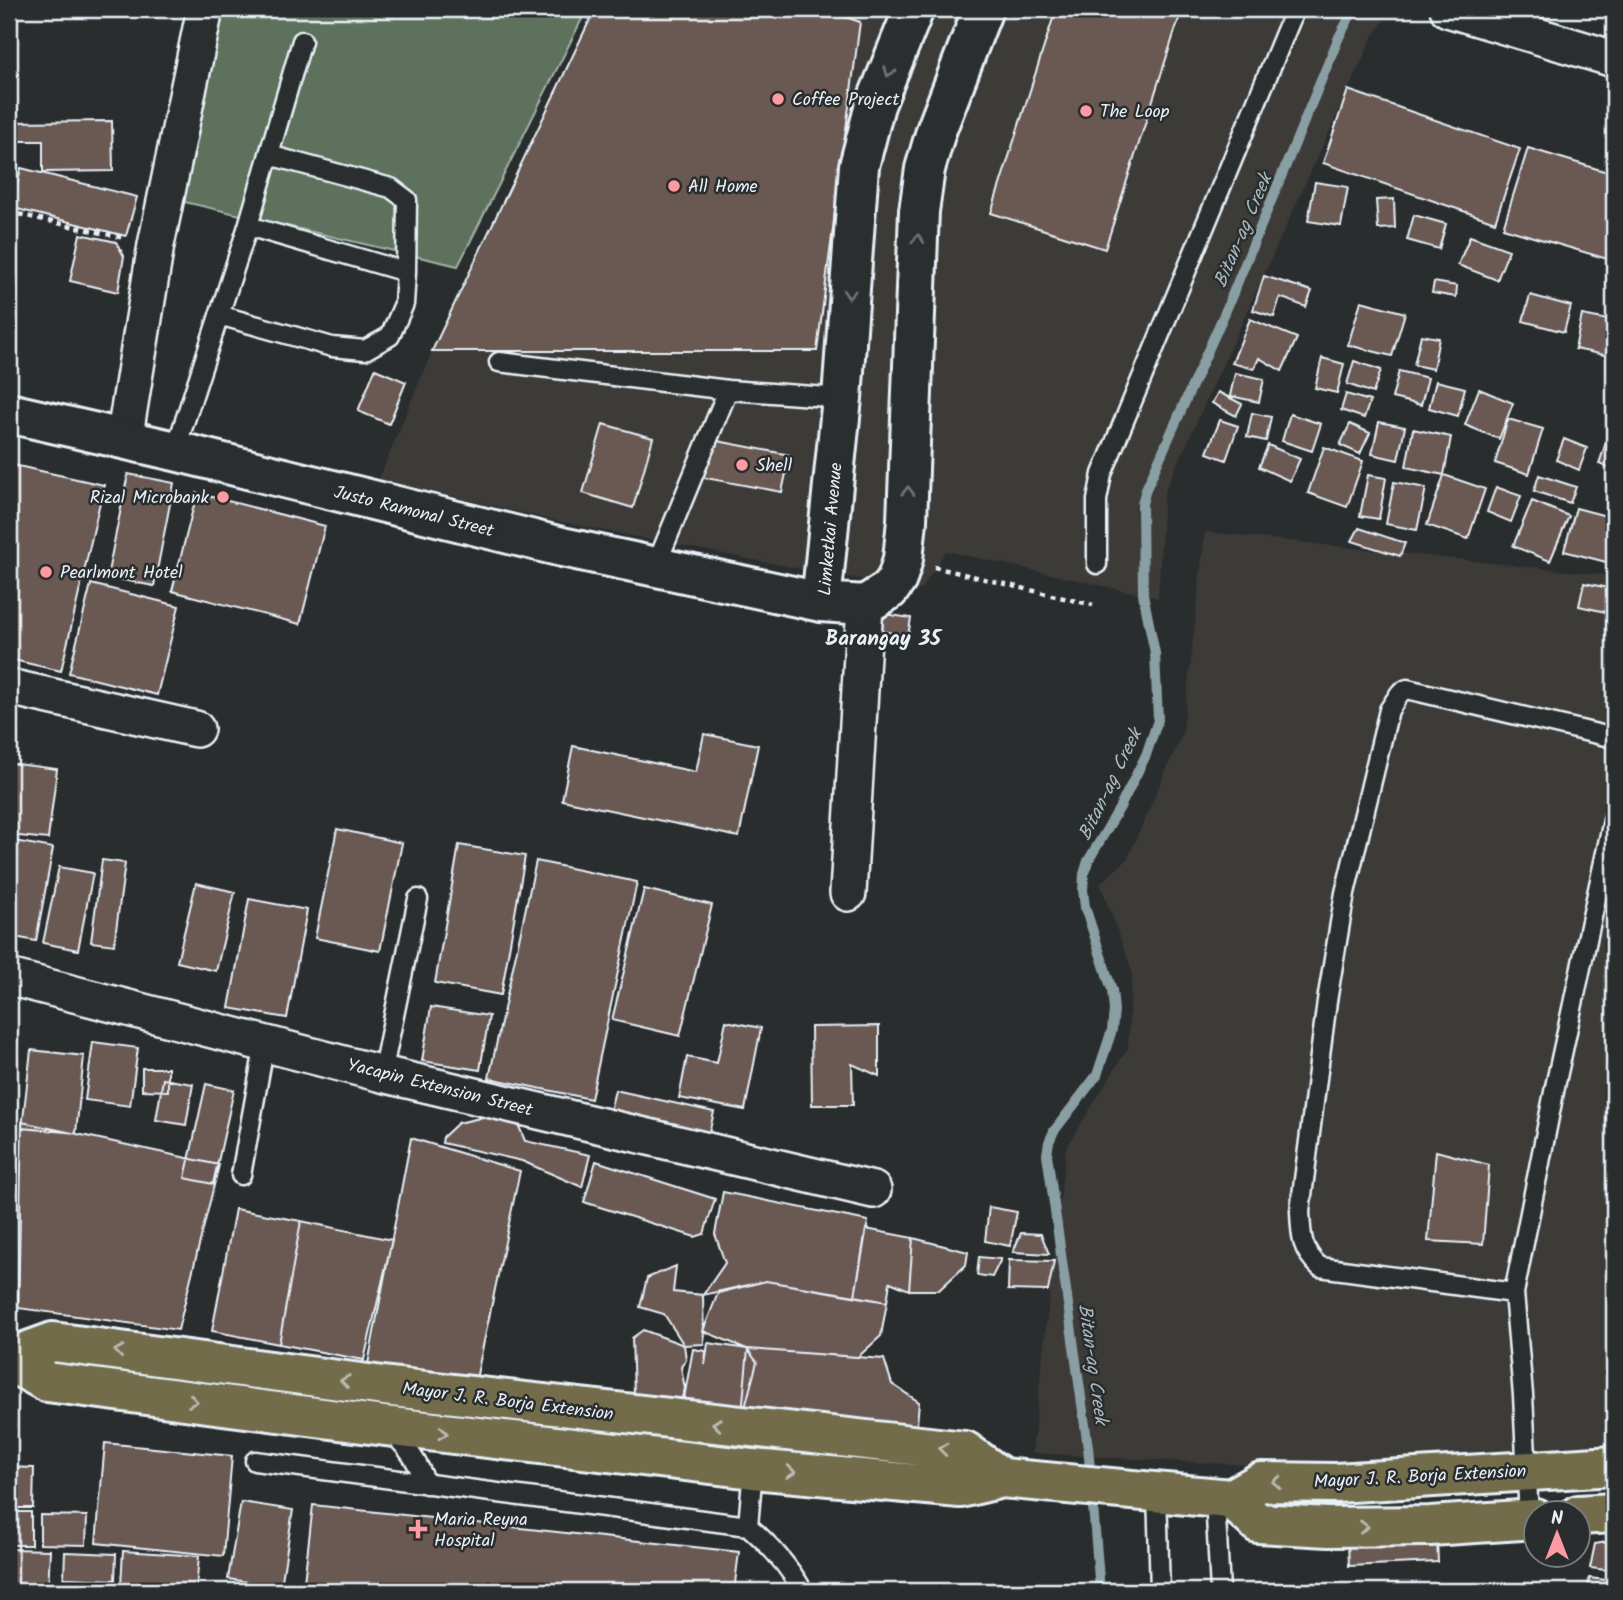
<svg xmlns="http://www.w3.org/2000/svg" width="1623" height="1600" viewBox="0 0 1623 1600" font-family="Kalam,sans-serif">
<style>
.built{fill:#3d3a39}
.green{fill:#5d715b;stroke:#a2b1aa;stroke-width:2}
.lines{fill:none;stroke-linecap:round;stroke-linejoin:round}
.stream{stroke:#899fa4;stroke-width:10}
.building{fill:#6a5853;stroke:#e8f1f8;stroke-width:2}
.service-casing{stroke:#e8f1f8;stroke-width:23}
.minor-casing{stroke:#e8f1f8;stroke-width:40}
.tertiary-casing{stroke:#e8f1f8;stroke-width:44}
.primary-casing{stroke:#e8f1f8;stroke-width:44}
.path{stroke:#e8f1f8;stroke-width:4.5;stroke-dasharray:5 5;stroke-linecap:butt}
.service{stroke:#2a2d2e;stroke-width:18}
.minor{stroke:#2a2d2e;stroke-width:35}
.tertiary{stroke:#2a2d2e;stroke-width:38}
.primary{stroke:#736c4b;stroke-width:38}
.oneway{stroke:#6c7275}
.oneway2{stroke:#b9bcb3}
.poi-dot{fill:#ff9aa2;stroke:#2a2d2e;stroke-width:2.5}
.labels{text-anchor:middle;stroke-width:5;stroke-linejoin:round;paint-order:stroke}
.poi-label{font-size:18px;fill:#e8f1f8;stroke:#2a2d2e;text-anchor:start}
.street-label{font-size:18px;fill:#e8f1f8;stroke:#2a2d2e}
.water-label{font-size:19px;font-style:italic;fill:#a9bac0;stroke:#2a2d2e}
.quarter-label{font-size:21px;font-weight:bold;fill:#e8f1f8;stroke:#2a2d2e}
</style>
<rect width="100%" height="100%" fill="#2a2d2e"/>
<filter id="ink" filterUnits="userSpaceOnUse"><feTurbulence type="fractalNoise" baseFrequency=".0143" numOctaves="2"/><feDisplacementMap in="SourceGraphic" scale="14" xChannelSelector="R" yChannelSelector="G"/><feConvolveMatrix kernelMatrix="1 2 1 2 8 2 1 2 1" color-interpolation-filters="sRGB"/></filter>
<g filter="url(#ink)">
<path class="built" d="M595 9H1392L1372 38 1164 493 1158 598 946 551 921 590 769 563 561 522 379 479 432 351Z
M1205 532 1614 576V1447L1543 1449 1332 1470 1032 1453 1066 1148 1128 1048 1132 971 1100 883 1127 860 1183 732Z"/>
<path class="green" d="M216 9H587L458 266 176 200Z"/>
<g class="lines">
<path class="stream" d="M1091 1479 1088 1447 1047 1154 1049 1142 1054 1131 1097 1075 1112 1030 1114 1010 1112 990 1085 907 1083 890 1084 874 1088 861 1119 809 1146 755 1158 720 1155 653 1143 594 1142 504 1146 489 1226 310 1339 37 1354 9
M1092 1494 1100 1591"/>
</g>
<path class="building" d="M595 9H824L860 22 817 351H432Z
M1056 9H1182L1105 249 991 213Z
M1348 90 1520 149 1495 222 1323 163Z
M112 121 113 171 43 172V141H9V122Z
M1528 148 1614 174V261L1503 228Z
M21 168 137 197 126 236 9 207V183L17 185Z
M1315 182 1348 187 1341 226 1308 221Z
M1394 199 1395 228 1378 229 1376 200Z
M1414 215 1446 224 1439 249 1407 240Z
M80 234 116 242 124 256 118 292 70 281Z
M1470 236 1509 250 1497 280 1458 265Z
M1264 276 1312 291 1306 307 1280 297 1274 317 1253 310Z
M1434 282 1457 286 1456 297 1432 293Z
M1530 295 1571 306 1564 332 1523 321Z
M1361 301 1405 313 1392 356 1348 345Z
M1582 315 1614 321V357L1575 349Z
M1250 319 1297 338 1282 371 1259 358 1254 369 1232 363Z
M1421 335 1439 338 1433 369 1414 365Z
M1322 358 1344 364 1337 393 1315 388Z
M1354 361 1381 370 1373 393 1347 384Z
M375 369 406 382 389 424 358 411Z
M1399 371 1428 378 1421 405 1392 398Z
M1235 373 1264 379 1259 402 1230 396Z
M1436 381 1465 388 1458 416 1429 408Z
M1479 389 1513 403 1499 439 1465 425Z
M1218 392 1242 404 1236 416 1212 403Z
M1346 394 1370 401 1364 418 1341 410Z
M1252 413 1271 417 1266 441 1247 437Z
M1290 414 1321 424 1312 451 1282 441Z
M1508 419 1543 429 1529 474 1495 463Z
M1220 420 1238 426 1226 460 1207 453Z
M1379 422 1405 427 1398 460 1372 454Z
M603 424 653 438 633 508 583 493Z
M1350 424 1370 433 1360 454 1340 445Z
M1413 429 1451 437 1444 475 1406 467Z
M1610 430 1614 431V470L1599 464Z
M702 438 790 455 782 492 695 476Z
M1564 439 1587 448 1579 470 1556 460Z
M1268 445 1300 459 1290 481 1259 467Z
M1324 447 1363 461 1347 507 1308 493Z
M9 464 104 485 61 671 9 659Z
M128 474 174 483 154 586 107 577Z
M1368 475 1386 478 1379 519 1360 516Z
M1444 475 1485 489 1468 539 1427 525Z
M1539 475 1576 487 1570 503 1534 491Z
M1394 482 1426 488 1417 530 1386 524Z
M1496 487 1521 496 1511 522 1487 512Z
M197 493 325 526 300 624 172 591Z
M1532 501 1569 516 1550 561 1513 546Z
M1576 508 1614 518V548L1610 563 1564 551Z
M1359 528 1405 543 1400 556 1352 541Z
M1584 583 1614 589V614L1579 606Z
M91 584 179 606 157 695 69 673Z
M884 614 911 618 908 636 881 631Z
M704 734 758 745 739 837 562 800 573 746 696 772Z
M9 763 57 769 48 839 9 835Z
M337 829 402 843 380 951 315 938Z
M9 840 53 848 36 941 9 936Z
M459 845 525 856 501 995 435 983Z
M102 860 125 863 114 945 91 942Z
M536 861 637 882 591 1099 489 1078Z
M59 867 93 873 78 950 43 943Z
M196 883 235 892 216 971 177 962Z
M644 889 712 905 680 1036 612 1020Z
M249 899 307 910 287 1018 229 1008Z
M431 1007 489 1016 480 1070 422 1061Z
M726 1021 761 1028 745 1110 679 1098 687 1057 717 1063Z
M879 1026V1076L852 1064 853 1105H812L811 1027Z
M93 1042 138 1048 130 1106 85 1100Z
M31 1050 84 1056 76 1133 22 1128Z
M142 1068H168V1091L142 1090Z
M163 1079 193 1084 186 1125 156 1120Z
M206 1084 234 1090 213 1184 185 1178Z
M615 1090 714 1112 708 1138 609 1115Z
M485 1111 516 1119 525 1141 590 1155 582 1187 522 1161 442 1143 443 1137 458 1123 480 1118Z
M22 1122 219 1165 178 1330 18 1308Z
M411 1138 520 1171 475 1384 368 1364Z
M1436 1151 1489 1165 1483 1244 1428 1241Z
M596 1161 715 1199 704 1234 695 1237 584 1202Z
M723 1192 868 1221 855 1296 766 1281 703 1295 725 1263 715 1234Z
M989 1207 1017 1212 1010 1246 985 1241Z
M235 1209 301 1221 279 1344 212 1331Z
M301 1221 392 1240 364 1360 279 1344Z
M866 1229 913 1238 909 1290 890 1282 887 1302 855 1296Z
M1021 1233 1041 1234 1049 1254 1013 1252Z
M913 1238 968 1252 966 1265 939 1290H909Z
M979 1257 1001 1259 992 1277 977 1275Z
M1009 1260 1054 1261 1048 1291 1008 1290Z
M676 1266 673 1292 703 1295 704 1344 684 1345 664 1314 640 1307 647 1278Z
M766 1281 887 1302 881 1336 858 1357 747 1349 703 1331 718 1293Z
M643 1330 684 1345 686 1359 681 1367 685 1389 677 1410 626 1405 634 1393 632 1338Z
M708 1343 747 1349 757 1362 741 1423 680 1420 693 1349 706 1351 705 1365Z
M748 1349 884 1359 892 1384 919 1402 916 1436 741 1423Z
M105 1443 232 1456 223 1556 96 1543Z
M9 1467 34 1468 33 1508H9Z
M241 1502 293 1510 281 1587 228 1579Z
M313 1505 739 1552 734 1591H303Z
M9 1512H31V1545H9Z
M40 1515 87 1516 86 1545 40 1544Z
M1437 1538 1438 1562 1349 1566 1348 1542Z
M1614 1541V1571L1590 1568 1595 1544Z
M9 1549 50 1550 48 1591H9Z
M123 1551 199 1556 196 1590 121 1585Z
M65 1552 116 1554 115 1580 64 1578Z
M1589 1578 1614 1581V1591H1588Z"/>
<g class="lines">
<defs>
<path id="service" d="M269 155 391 188 407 200 406 272
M219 315 332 347 365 350 390 336 404 304 406 272 248 226
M499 362 728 390 842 398
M175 451 248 226 302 41
M1097 564V500L1102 474 1295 9
M655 568 728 390
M382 1074 418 899
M241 1175 265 1043
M1514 1293 1320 1267C1301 1250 1301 1236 1300 1211L1327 1001 1345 893 1389 710 1400 693 1407 689 1614 738
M392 1433C409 1449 418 1462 426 1484
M255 1461 748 1526C770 1545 788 1565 803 1591
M1157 1492 1160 1591
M1215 1498 1220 1591
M1529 1520 1523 1395 1514 1293 1556 1082 1614 816
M748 1526 753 1469"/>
<path id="minor" d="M1448 9 1614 59
M124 440 156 245 205 9
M9 687 196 729
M848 893 865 605
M9 977 382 1074 873 1190"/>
<path id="tertiary" d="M9 413 175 451 562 547 821 602 865 605 889 590 897 579 903 559 907 521 919 211 925 169 936 131 983 9
M821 602 842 398 859 166 875 105 914 9"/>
<path id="primary" d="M9 1358 53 1342 391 1387 965 1451 1002 1478
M9 1361 47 1382 385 1426 753 1469 960 1488 1002 1478 1231 1499 1258 1523 1328 1527 1430 1526 1536 1519
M1231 1499 1261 1482 1335 1483 1614 1466
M1578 1515 1614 1513"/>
</defs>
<use href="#service" class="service-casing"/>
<use href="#minor" class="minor-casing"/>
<use href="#tertiary" class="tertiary-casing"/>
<use href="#primary" class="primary-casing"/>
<path class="path" d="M9 212 124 238
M934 567 1093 605"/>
<use href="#service" class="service"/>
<use href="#minor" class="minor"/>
<use href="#tertiary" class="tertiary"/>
<use href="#primary" class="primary"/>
</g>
<defs><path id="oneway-chevron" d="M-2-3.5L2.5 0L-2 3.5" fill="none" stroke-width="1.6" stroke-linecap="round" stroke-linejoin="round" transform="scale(1.75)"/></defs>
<g class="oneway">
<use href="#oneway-chevron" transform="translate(889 72) rotate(112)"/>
<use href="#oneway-chevron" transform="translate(918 239) rotate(-88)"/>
<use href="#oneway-chevron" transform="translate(849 294) rotate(94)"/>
<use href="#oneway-chevron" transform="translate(908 491) rotate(-88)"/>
</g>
<g class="oneway2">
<use href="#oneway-chevron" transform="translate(119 1351) rotate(-172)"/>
<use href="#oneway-chevron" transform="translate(345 1381) rotate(-172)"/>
<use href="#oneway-chevron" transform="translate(193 1401) rotate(8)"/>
<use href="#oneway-chevron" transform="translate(717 1424) rotate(-174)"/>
<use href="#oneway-chevron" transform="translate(443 1433) rotate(6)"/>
<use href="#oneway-chevron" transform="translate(943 1449) rotate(-174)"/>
<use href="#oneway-chevron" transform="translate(791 1472) rotate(5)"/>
<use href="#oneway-chevron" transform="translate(1277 1482) rotate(-179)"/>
<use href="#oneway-chevron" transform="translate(1364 1527)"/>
</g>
</g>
<g class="poi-dot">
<circle cx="778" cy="99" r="7"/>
<circle cx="1086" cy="111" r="7"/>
<circle cx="674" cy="186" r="7"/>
<circle cx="742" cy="465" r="7"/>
<circle cx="223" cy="497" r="7"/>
<circle cx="46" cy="572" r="7"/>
<path d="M414.5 1518.5h7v7h7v7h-7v7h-7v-7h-7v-7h7z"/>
</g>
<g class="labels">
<g class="poi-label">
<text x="792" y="105">Coffee Project</text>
<text x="1100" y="117">The Loop</text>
<text x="688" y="192">All Home</text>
<text x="756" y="471">Shell</text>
<text x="209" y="503" text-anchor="end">Rizal Microbank</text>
<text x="60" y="578">Pearlmont Hotel</text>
<text x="434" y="1525">Maria Reyna<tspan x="434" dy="21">Hospital</tspan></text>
</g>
<g class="street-label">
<text transform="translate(414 511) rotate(14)" y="6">Justo Ramonal Street</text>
<text transform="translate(830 529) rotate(-85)" y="6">Limketkai Avenue</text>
<text transform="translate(440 1087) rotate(14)" y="6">Yacapin Extension Street</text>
<text transform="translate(508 1401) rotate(7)" y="6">Mayor J. R. Borja Extension</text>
<text transform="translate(1420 1476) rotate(-3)" y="6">Mayor J. R. Borja Extension</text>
</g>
<g class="water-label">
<text transform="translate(1242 230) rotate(-67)" y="7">Bitan-ag Creek</text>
<text transform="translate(1109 784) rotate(-64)" y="7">Bitan-ag Creek</text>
<text transform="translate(1094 1364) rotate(82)" y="7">Bitan-ag Creek</text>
</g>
<g class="quarter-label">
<text x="883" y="645">Barangay 35</text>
</g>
</g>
<rect width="1623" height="1600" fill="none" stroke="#2a2d2e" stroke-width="35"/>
<rect x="18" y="18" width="1588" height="1565" fill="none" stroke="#e8f1f8" stroke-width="2.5" filter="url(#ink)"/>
<g transform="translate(1557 1534)"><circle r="33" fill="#2a2d2e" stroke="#767b7f" stroke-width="2"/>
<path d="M0-5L12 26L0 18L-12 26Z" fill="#ff9aa2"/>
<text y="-10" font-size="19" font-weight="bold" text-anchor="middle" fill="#e8f1f8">N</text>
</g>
</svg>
